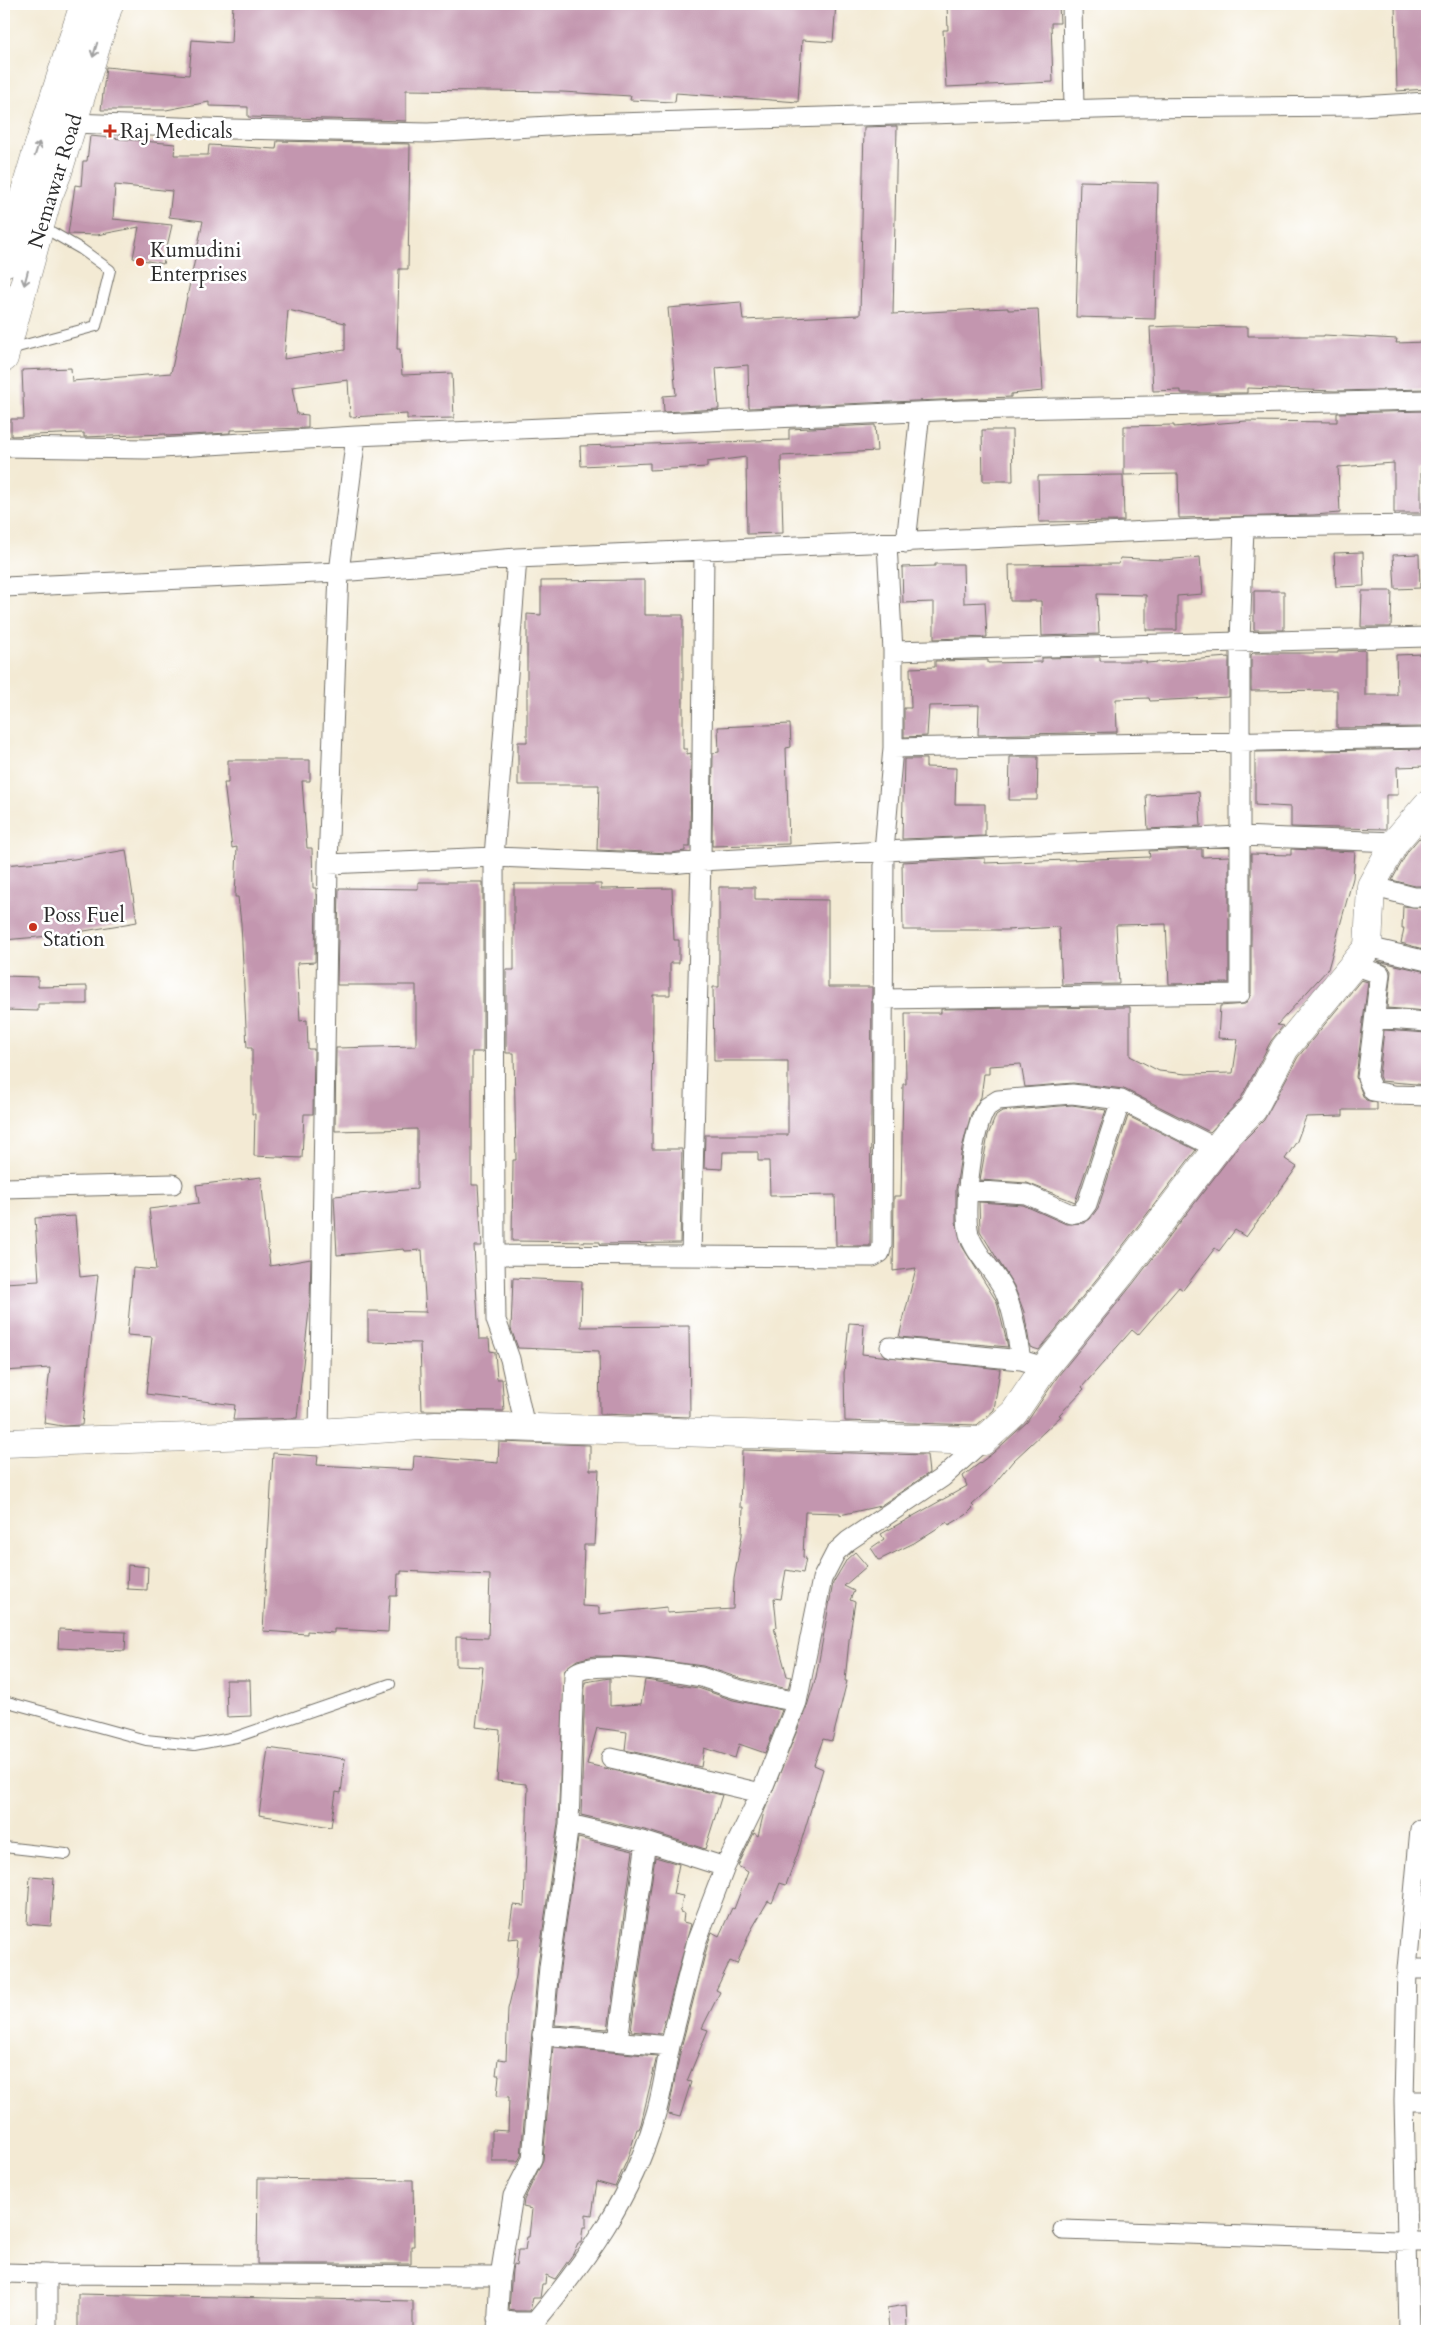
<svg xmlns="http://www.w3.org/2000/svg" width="1431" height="2335" viewBox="0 0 1431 2335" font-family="Cardo,serif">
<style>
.building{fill:#c396af;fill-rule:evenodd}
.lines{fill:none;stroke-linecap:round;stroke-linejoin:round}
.lane-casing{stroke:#716e66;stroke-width:12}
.street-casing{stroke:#716e66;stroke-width:21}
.secondary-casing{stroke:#716e66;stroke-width:29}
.highway-casing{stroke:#716e66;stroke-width:29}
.lane{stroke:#fff;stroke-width:10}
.street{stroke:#fff;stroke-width:19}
.secondary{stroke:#fff;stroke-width:28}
.highway{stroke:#fff;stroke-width:28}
.oneway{stroke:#a0a0a0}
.poi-dot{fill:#c8321e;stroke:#fff;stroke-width:2}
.labels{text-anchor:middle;stroke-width:5;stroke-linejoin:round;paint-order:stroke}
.poi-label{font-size:21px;fill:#2b2b2b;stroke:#fff;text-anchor:start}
.street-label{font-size:21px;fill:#2b2b2b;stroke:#fff}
</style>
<rect width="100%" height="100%" fill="#fff"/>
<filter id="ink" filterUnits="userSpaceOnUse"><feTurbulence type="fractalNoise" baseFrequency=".02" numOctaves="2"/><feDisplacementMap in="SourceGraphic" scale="10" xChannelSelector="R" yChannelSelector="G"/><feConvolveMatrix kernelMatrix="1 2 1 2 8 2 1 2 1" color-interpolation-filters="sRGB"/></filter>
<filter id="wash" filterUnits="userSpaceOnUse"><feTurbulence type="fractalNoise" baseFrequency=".0096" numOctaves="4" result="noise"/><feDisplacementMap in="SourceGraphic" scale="20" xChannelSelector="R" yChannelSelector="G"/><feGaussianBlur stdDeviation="1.12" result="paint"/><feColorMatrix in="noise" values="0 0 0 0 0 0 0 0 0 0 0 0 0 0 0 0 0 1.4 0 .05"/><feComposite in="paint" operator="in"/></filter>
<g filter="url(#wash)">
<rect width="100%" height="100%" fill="#f3ead4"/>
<g id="blocks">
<path class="building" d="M233 4H836L833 42 802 40 798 102 676 93 675 102 630 100 631 96 562 92 406 90V121L248 117V107L209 106V102L166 110H101L106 67 189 75 192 40 231 43Z
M947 4H1059L1060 23H1051L1053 82 946 87 943 30H948Z
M1395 4H1427V89L1397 91Z
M897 126 893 314 983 309 1008 308V310L1038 309 1043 391 1011 394V397L749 408 748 365 716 368 719 409 664 412 663 396 676 395 668 308 741 302 743 320 860 315 864 127Z
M90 136 175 144 174 155H208L209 145 276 149 277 141 410 144 408 269H399L397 349H400L402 375 452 373 454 418 407 419V414L350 417 348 380 292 387 297 414 308 415V428L230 430V433L166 436V434L84 437V433L11 436V419H24L22 370 71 368 72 381 171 373 203 221 169 217 172 191 115 185 113 219 172 225 163 264 133 258 139 227 97 235 68 234 75 185 81 186 83 161H87ZM288 310 345 323V350L284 359Z
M1080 181 1158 183 1155 319 1076 317Z
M1175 326 1248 327V336H1324V335L1397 339 1396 343 1427 342V389L1335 391 1247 388V393H1181V390L1153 391 1150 327Z
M1427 411V466L1421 467V513H1394V463L1338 467 1340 513 1313 515 1179 518 1178 474 1124 475V426L1174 425V427L1246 421 1337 422V413Z
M875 425 877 451 781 456 783 533 747 534 746 457 707 462V467L650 470V463L581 466 580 446 789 440V429Z
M982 430H1012L1013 481H983Z
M1123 475 1124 521 1039 522 1038 476Z
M1363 552 1364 586 1336 587 1334 553Z
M1419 554 1420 588 1395 589 1393 555Z
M1200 557 1203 594 1177 596V630H1146V595L1097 594 1099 634 1042 636 1041 601H1010L1009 565 1119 564 1120 558 1163 560Z
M935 564H963L964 603 985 602 987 637 934 639V602L903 603 902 567 935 566Z
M645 580V615H683V749H687V754L691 753 690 847H685V851L671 853 597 850 599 785H518V742H527V614L541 615V581Z
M1254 591H1284V630H1254Z
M1362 591H1392L1391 627H1361Z
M1365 650V695H1397L1396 655 1424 654V727L1337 728V690L1251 691V655L1253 653H1338V651Z
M1100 657V661H1146V663L1229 657V697L1150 701 1149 698 1116 699 1117 732 978 735 979 705 929 706 927 736 904 737V708H911L910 668 935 667V661L988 660V663L1042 662V658Z
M790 724 791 747 786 748 789 844 712 846 713 753 719 752 718 727Z
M1427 749V766L1397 767 1398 795H1386V829L1291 827V807L1255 805V752Z
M1010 757H1038L1037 800H1009Z
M904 759H926V767L956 768 955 804H985V836L902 839Z
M228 760H310V781H302L307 848H312L313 888H316L315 962 297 963 300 1021 307 1020 308 1049H314L313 1114H304L302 1158 254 1156 255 1114H252V1048H247L241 923 238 897H235L237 847 232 848 224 783H228Z
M1199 792 1201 826 1148 829 1146 795Z
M1419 838 1427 842V886H1415L1392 880 1408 851Z
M1202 849V857L1229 856V983L1169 984 1166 924 1116 925 1119 984 1062 985 1059 927 1006 930H903L902 862 985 858V863L1150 857 1149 851Z
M1291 849 1355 852 1353 878 1328 969 1277 1025 1283 1026 1271 1041 1240 1100 1210 1132 1124 1089 1073 1083 1025 1087 1021 1064 989 1066V1074H984L981 1097 971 1114 962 1148 956 1189V1222L962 1246 997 1302 1008 1347 899 1337 916 1268 893 1271 894 1196H901L903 1084H906L905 1013H941V1009L1130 1007V1056L1159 1071 1186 1074 1233 1073 1238 1039 1218 1038 1220 1006 1245 1004 1251 994V854L1291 855Z
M126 850 137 922 61 935 4 940V865L74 859Z
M418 882H483V1052H472V1185H478L482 1246H474L479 1339H489L490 1351 495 1352 497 1379H502L504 1411 422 1410 420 1343 368 1342V1311L426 1312 422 1250 405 1251 404 1249 337 1255 334 1196 417 1189V1129L335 1131 336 1048 416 1046V985H337L339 888 418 889Z
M514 884H601V889L672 888 674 940H679V963H670V995H653L652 1149H682L680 1243 600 1244V1242L512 1241 513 1160H516L514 1053H506V970H514Z
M719 887H755V899L828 900V987H872L870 1246H836L835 1195 770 1196 769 1161H758V1152H723L722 1169 704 1168 705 1135H788V1061H714L713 987H719Z
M1403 906 1427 908V950L1401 943 1404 928H1402Z
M1377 961 1427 972V1011L1387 1008 1391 971 1388 966Z
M4 976 38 977V987L87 986V1004H38V1011L4 1010Z
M1361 980 1368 982 1356 1077 1363 1096 1366 1100 1377 1103V1110H1343V1116L1306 1117 1297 1141 1285 1159 1297 1167 1246 1237 1235 1230 1219 1251 1215 1248 1183 1290 1179 1287 1138 1335 1132 1330 1082 1387 1084 1389 1059 1415 1061 1416 1013 1461 990 1489 972 1505 974 1507 966 1515 949 1525 947 1522 914 1543 879 1560 871 1548 884 1539 881 1534 967 1486 963 1476 993 1453 1027 1422 1058 1376 1132 1285 1240 1144 1264 1120 1298 1057Z
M1384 1030 1427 1033V1085L1381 1081 1379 1076Z
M1072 1105 1106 1110 1075 1202 1027 1183 980 1180 988 1135 996 1115 1002 1111Z
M1128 1116 1196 1150 1108 1265 1039 1350 1030 1347 1024 1312 1014 1286 980 1231 979 1202 1023 1205 1066 1224 1084 1223 1090 1219 1098 1208Z
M261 1177 270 1266 311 1259 310 1302 297 1418 233 1420 235 1405 146 1394 152 1337 127 1335 133 1268 156 1270 149 1209 199 1203 196 1185Z
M75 1216 80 1277 98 1275 82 1425 63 1426 44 1423 50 1368 4 1371V1283L39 1281 35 1218Z
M513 1278 582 1281 581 1327 689 1326 690 1417 600 1414 599 1351 518 1348 511 1329Z
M849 1323 864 1324 862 1354 1000 1369 994 1410 977 1425 845 1421 844 1373Z
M499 1442 590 1445V1470H599L595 1545H584L582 1606 599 1607V1614L667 1607V1613L733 1609 734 1579 742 1535 743 1507H740L742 1450 927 1455 929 1473 880 1506 840 1515V1513L805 1512 803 1557 806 1558 803 1573 786 1570 781 1599 774 1598 777 1627 774 1628 787 1676 791 1677 788 1689 739 1678 703 1666 635 1657 594 1656 577 1660 565 1669 558 1823 538 1965 521 2156 518 2161H492V2130L508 2131 509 2097 497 2096 499 2075H496L498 2059 506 2060 508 2009 516 1976 519 1938 508 1939 513 1905 524 1906 528 1787 526 1786V1784L497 1781 500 1730 476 1727 483 1667 456 1666V1637L488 1638 490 1575 401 1571V1574H398L397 1596H390L388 1632 334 1629V1633L307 1631V1634L263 1631 273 1453 318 1456 317 1465 413 1470 414 1456 498 1463Z
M855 1552 867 1566 844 1586 854 1591 850 1600 855 1602 849 1640 845 1681H847L832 1741 823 1739 814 1765 823 1769 798 1852 786 1885 780 1883 772 1903 768 1901 750 1932 737 1964 730 1961 716 1990 720 1992 702 2028 708 2030 687 2081 691 2082 680 2117 668 2114 681 2048 708 1943 712 1932 719 1936 732 1908 734 1909 748 1872 738 1866 754 1833 758 1836 764 1812 807 1706 816 1677 833 1583 847 1559Z
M128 1565 148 1567 147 1590 127 1589Z
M59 1629 126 1632 125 1651 58 1648Z
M610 1678V1706L641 1704 645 1680 698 1688 733 1700 782 1710 765 1753 739 1744 735 1758 704 1748 701 1767 625 1750 627 1732 597 1728 587 1764 722 1795 705 1849 649 1831 581 1815 585 1682Z
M226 1680H250L251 1716 227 1717Z
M268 1748 345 1759 341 1793 336 1792 331 1827 259 1815Z
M578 1838 633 1851 608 2029 555 2025 560 1968Z
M655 1857 679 1864 673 1894 683 1896 680 1912 684 1913 683 1922 691 1924 661 2034 631 2031Z
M30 1876 54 1878 51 1926 27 1924Z
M553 2047 657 2056 641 2124 639 2129H637L627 2160 615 2187 597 2182 592 2215 586 2214V2227H583L581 2243H578L573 2254 555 2279 546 2275 545 2284H542L540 2298H533L530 2311H514L509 2310 512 2270 513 2265 516 2266 518 2250H525L527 2237H529L532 2209 523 2207 524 2200 543 2160Z
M258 2178 413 2180 414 2246H411V2264H257Z
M78 2294 413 2301V2331H78Z
M906 2305 907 2327 889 2329 887 2308Z"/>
</g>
</g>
<g filter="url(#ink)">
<use href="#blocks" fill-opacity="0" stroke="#716e66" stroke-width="1"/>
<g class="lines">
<defs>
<path id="lane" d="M10 349 96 326 110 270 81 249 41 226
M4 1701 146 1740 194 1745 236 1737 390 1684
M4 1847 66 1854"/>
<path id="street" d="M1072 4 1074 109
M73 123 231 129 428 133 583 124 1131 108 1361 106 1427 102
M4 447 146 449 356 436
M906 543 920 412
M887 544 893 651V748L884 851 1241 836 1395 842
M517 558 494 857 495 1255 496 1320 510 1359 525 1427
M4 587 339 572 517 558 1244 527 1427 525
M893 651 1427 637
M893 748 1427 738
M328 864 494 857 671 864 701 861 884 851 882 1245 880 1253 873 1257 495 1255
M1371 886 1414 897H1427
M1368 947 1427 961
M1353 965 1380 974 1367 1078 1373 1091 1394 1095 1427 1096
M882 999 1240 994V642L1244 527
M1375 1018 1427 1022
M4 1188 173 1184
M967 1190 1026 1194 1071 1214 1081 1212 1087 1204 1121 1100
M691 1255 701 861 704 551
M890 1347 1021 1360
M1045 1367 1021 1360C1017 1336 1014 1312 1004 1290 995 1272 974 1252 969 1234 963 1208 972 1129 987 1107L998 1100 1072 1094 1121 1100 1218 1149
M319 1433 328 864 339 572 356 436 962 410 1427 400
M611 1758 761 1793
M569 1824 646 1842 618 2040
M646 1842 725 1867
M1407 1969H1427
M542 2035 670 2046 697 1940 725 1867 761 1793 797 1702 822 1579 836 1552 848 1541 943 1477 983 1441
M1404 2101 1407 1969 1420 1829H1427
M1063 2230 1427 2242
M4 2273 47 2274
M497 2319 513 2322H535C585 2262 632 2197 654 2120 662 2096 665 2070 670 2046
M47 2331V2274L500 2276
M497 2331 500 2276 513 2196 532 2159 549 1967 569 1824 574 1675C587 1658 679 1673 701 1677 714 1681 727 1687 741 1690 759 1695 778 1698 797 1702
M1409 2331 1404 2101H1427"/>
<path id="secondary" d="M4 1443 319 1433 436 1425 983 1441 1014 1413 1045 1367 1120 1275 1228 1134 1253 1109 1285 1048 1368 947 1371 886 1395 842 1427 805"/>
<path id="highway" d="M4 263 36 154 84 4
M4 358 48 197 58 172 109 4"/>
</defs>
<use href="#lane" class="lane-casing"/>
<use href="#street" class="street-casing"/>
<use href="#secondary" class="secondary-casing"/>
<use href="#highway" class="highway-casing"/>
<use href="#lane" class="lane"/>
<use href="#street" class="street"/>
<use href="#secondary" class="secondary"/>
<use href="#highway" class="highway"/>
</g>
<defs><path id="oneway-shaft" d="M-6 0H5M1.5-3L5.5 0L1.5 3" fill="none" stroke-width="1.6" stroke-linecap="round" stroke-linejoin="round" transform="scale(1.25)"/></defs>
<g class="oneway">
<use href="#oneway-shaft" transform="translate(95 50) rotate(107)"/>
<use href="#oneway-shaft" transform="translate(37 149) rotate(-72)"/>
<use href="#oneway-shaft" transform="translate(26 278) rotate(105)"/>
</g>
</g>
<g class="poi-dot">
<path d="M107.5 123.5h5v5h5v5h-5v5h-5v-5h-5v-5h5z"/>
<circle cx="140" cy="262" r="5"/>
<circle cx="33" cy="927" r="5"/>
</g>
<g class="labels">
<g class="poi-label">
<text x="120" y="138">Raj Medicals</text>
<text x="150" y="257">Kumudini<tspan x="150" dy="24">Enterprises</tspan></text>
<text x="43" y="922">Poss Fuel<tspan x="43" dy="24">Station</tspan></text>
</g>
<g class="street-label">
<text transform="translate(55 181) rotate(-73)" y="7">Nemawar Road</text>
</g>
</g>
<rect width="1431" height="2335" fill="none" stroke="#fff" stroke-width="20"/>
</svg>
